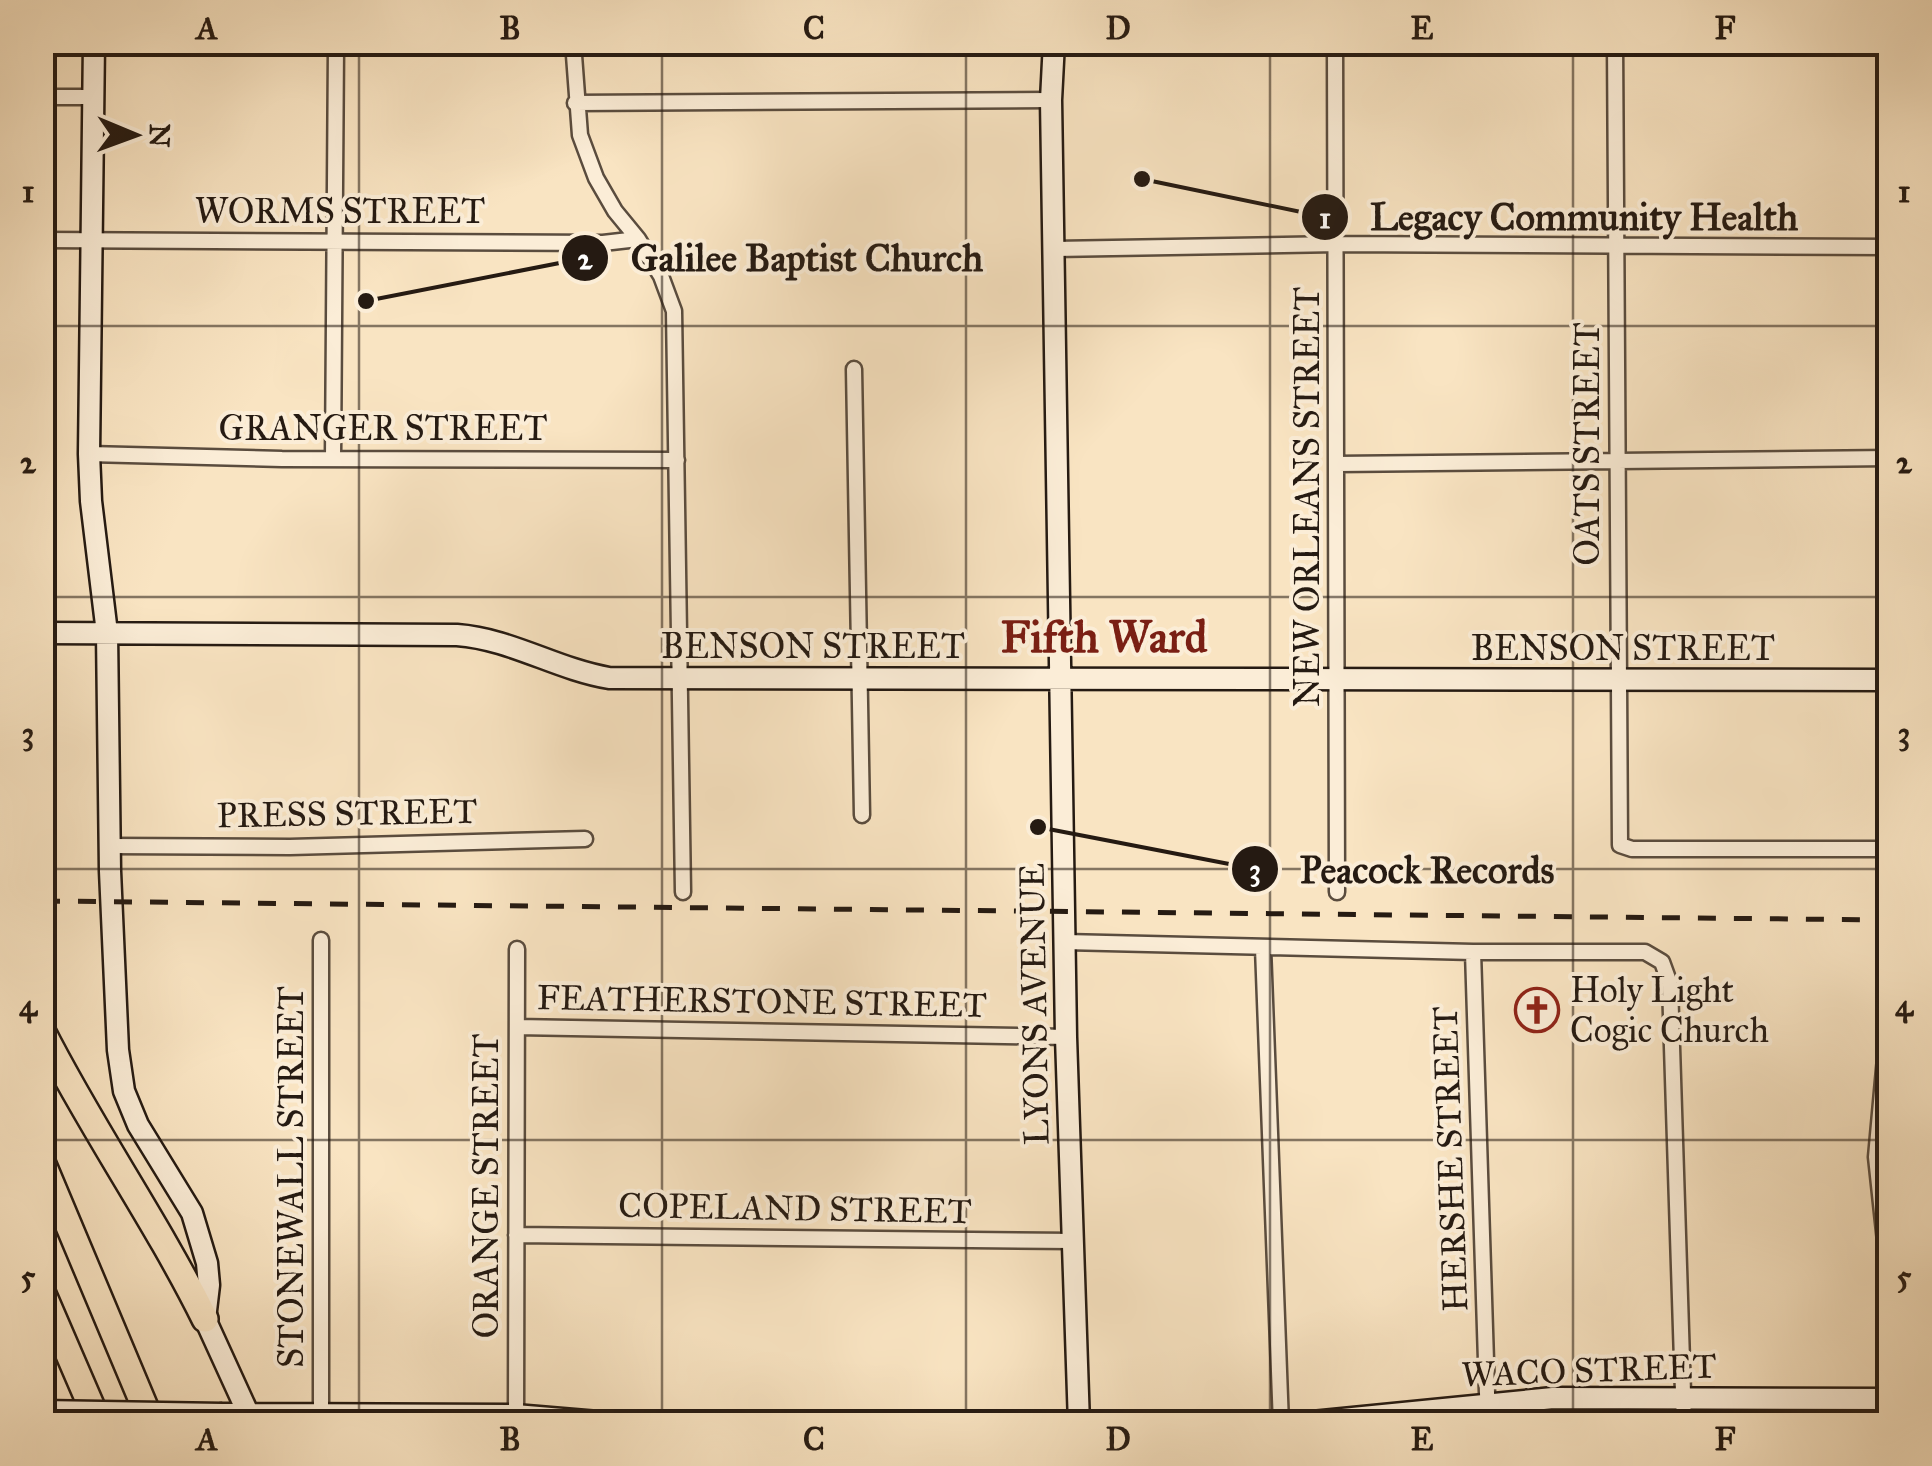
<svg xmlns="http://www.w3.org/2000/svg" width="1932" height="1466" viewBox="0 0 1932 1466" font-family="'IM FELL Great Primer',serif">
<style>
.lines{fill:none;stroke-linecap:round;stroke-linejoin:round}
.street-casing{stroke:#5a4c3e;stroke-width:19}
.secondary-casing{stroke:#251a12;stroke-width:25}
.highway-casing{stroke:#251a12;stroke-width:30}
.street{stroke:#fbedd7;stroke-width:14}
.secondary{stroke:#fbedd7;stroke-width:20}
.highway{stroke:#f9e4c2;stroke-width:25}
.rail{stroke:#251a12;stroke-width:5;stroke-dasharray:18 18;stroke-linecap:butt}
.secondary-bridge-casing{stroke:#251a12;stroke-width:25;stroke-linecap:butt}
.secondary-bridge{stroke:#fbedd7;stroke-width:20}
.grid{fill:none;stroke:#251a12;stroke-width:2.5;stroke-opacity:0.55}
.labels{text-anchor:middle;stroke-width:8;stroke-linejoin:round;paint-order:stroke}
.street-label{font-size:35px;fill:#251a12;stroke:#fbedd7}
.poi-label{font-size:35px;fill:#251a12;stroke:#fbedd7;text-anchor:start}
.district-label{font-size:45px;font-weight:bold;fill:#7a1f14;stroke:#fbedd7}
.leader{fill:none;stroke:#251a12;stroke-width:4}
.callout-dot{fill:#251a12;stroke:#fbedd7;stroke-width:4}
.mark-label{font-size:30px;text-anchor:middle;font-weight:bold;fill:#fff}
.callout-label{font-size:38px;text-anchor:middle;font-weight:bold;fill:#251a12;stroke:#fbedd7;stroke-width:8;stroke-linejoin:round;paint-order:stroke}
.neatline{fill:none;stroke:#251a12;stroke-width:4}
.grid-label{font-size:32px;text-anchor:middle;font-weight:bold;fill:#251a12}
</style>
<rect width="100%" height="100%" fill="#f9e4c2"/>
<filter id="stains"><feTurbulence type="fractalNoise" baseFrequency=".002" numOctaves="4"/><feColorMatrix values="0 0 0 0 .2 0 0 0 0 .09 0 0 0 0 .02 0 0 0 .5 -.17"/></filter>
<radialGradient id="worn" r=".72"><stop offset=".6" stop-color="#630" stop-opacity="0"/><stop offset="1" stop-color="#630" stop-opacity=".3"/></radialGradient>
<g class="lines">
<defs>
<path id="street" d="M573 42 580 135 596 178 615 211 638 239 661 276 674 311 683 892
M1335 42 1337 892
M1615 42 1620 845 1632 849H1890
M94 45 573 44
M42 97H94
M575 103 1051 100
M42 240 603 243 638 239
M1055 249 1337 244 1890 247
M854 369 862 815
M89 454 282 459 677 460
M333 459 336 46
M1337 464 1890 458
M110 846 290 847 585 839
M321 940V1415
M1065 942 1473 952H1645L1662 962 1670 984 1684 1424
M1263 948 1281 1424
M1473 952 1488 1424
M1890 1003 1876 1157 1890 1288
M517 1027 1066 1037
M516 1235 1073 1241
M516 1423 517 949
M1886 1424 1890 1304"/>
<path id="secondary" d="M94 42 89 454 91 501 107 633 110 871 118 1050 124 1091 138 1125 192 1213 207 1263 209 1285 205 1319 253 1424
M1054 42 1051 100 1066 1037 1079 1424
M42 633 457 635C511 639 556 669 609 678L1890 680
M222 1414 515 1415 622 1424
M1292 1424 1553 1398 1890 1399"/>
<path id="highway" d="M42 1031C92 1130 156 1220 205 1319
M42 1162 152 1424
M42 1292 99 1424"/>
</defs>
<use href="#street" class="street-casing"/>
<use href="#secondary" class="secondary-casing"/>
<use href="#highway" class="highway-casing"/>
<use href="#street" class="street"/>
<use href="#secondary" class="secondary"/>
<use href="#highway" class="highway"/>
<path class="rail" d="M42 901 1890 920"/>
<defs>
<path id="secondary-bridge" d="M42 1411 222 1414"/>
</defs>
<use href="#secondary-bridge" class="secondary-bridge-casing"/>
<use href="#secondary-bridge" class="secondary-bridge"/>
</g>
<path class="grid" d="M359 42V1424M662 42V1424M966 42V1424M1270 42V1424M1573 42V1424M42 326H1890M42 597H1890M42 869H1890M42 1140H1890"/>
<defs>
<symbol id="church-ring" viewBox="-11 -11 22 22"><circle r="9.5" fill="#fbedd7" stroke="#8f2418" stroke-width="1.5"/><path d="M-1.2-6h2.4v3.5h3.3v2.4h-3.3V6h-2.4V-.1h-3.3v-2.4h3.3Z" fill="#8f2418"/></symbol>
</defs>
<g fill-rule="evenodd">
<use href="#church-ring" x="1512" y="985" width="50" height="50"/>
</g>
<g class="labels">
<g class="street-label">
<text x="340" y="223">WORMS STREET</text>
<text x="383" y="440">GRANGER STREET</text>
<text transform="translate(1587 444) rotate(-90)" y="12">OATS STREET</text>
<text transform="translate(1307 497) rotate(-90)" y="12">NEW ORLEANS STREET</text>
<text x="813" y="658">BENSON STREET</text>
<text x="1623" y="660">BENSON STREET</text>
<text transform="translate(347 813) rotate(-1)" y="12">PRESS STREET</text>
<text transform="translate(762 1001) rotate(1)" y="12">FEATHERSTONE STREET</text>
<text transform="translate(1034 1004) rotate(-91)" y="12">LYONS AVENUE</text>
<text transform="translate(1450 1159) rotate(-92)" y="12">HERSHE STREET</text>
<text transform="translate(291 1177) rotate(-90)" y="12">STONEWALL STREET</text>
<text transform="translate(486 1186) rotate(-90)" y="12">ORANGE STREET</text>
<text transform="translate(795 1208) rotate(1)" y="12">COPELAND STREET</text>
<text transform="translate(1589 1370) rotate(-2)" y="12">WACO STREET</text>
</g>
<g class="poi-label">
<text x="1570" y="1002">Holy Light<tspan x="1570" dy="40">Cogic Church</tspan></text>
</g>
<g class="district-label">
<text x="1104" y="652">Fifth Ward</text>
</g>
</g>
<path class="leader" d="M1142 179L1325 217M366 301L585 258M1038 827L1255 869"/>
<g class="callout-dot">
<circle cx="1142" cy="179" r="10"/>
<circle cx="366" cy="301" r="10"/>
<circle cx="1038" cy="827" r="10"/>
<circle cx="1325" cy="217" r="25"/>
<circle cx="585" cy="258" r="25"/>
<circle cx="1255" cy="869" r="25"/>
</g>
<g class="mark-label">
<text x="1325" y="228">1</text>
<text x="585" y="269">2</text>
<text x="1255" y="880">3</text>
</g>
<g class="callout-label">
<text x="1584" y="230">Legacy Community Health</text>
<text x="807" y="271">Galilee Baptist Church</text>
<text x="1427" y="883">Peacock Records</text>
</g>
<rect width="1932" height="1466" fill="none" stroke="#f9e4c2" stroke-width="110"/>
<g transform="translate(135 135) rotate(91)" stroke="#fbedd7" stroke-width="8" paint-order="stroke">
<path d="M0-8L18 38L0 25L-18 38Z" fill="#251a12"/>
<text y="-15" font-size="28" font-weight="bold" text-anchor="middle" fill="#251a12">N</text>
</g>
<rect x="55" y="55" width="1822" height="1356" class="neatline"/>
<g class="grid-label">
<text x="207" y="39">A</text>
<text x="510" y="39">B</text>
<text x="814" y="39">C</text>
<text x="1118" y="39">D</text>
<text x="1422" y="39">E</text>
<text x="1725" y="39">F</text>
<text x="28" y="202">1</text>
<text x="1904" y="202">1</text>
<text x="28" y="473">2</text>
<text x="1904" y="473">2</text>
<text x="28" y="744">3</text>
<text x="1904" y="744">3</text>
<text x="28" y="1016">4</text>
<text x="1904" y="1016">4</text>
<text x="28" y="1287">5</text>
<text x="1904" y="1287">5</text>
<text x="207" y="1450">A</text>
<text x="510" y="1450">B</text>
<text x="814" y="1450">C</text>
<text x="1118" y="1450">D</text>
<text x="1422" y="1450">E</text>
<text x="1725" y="1450">F</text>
</g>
<rect width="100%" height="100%" filter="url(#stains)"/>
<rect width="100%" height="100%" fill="url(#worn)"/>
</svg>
